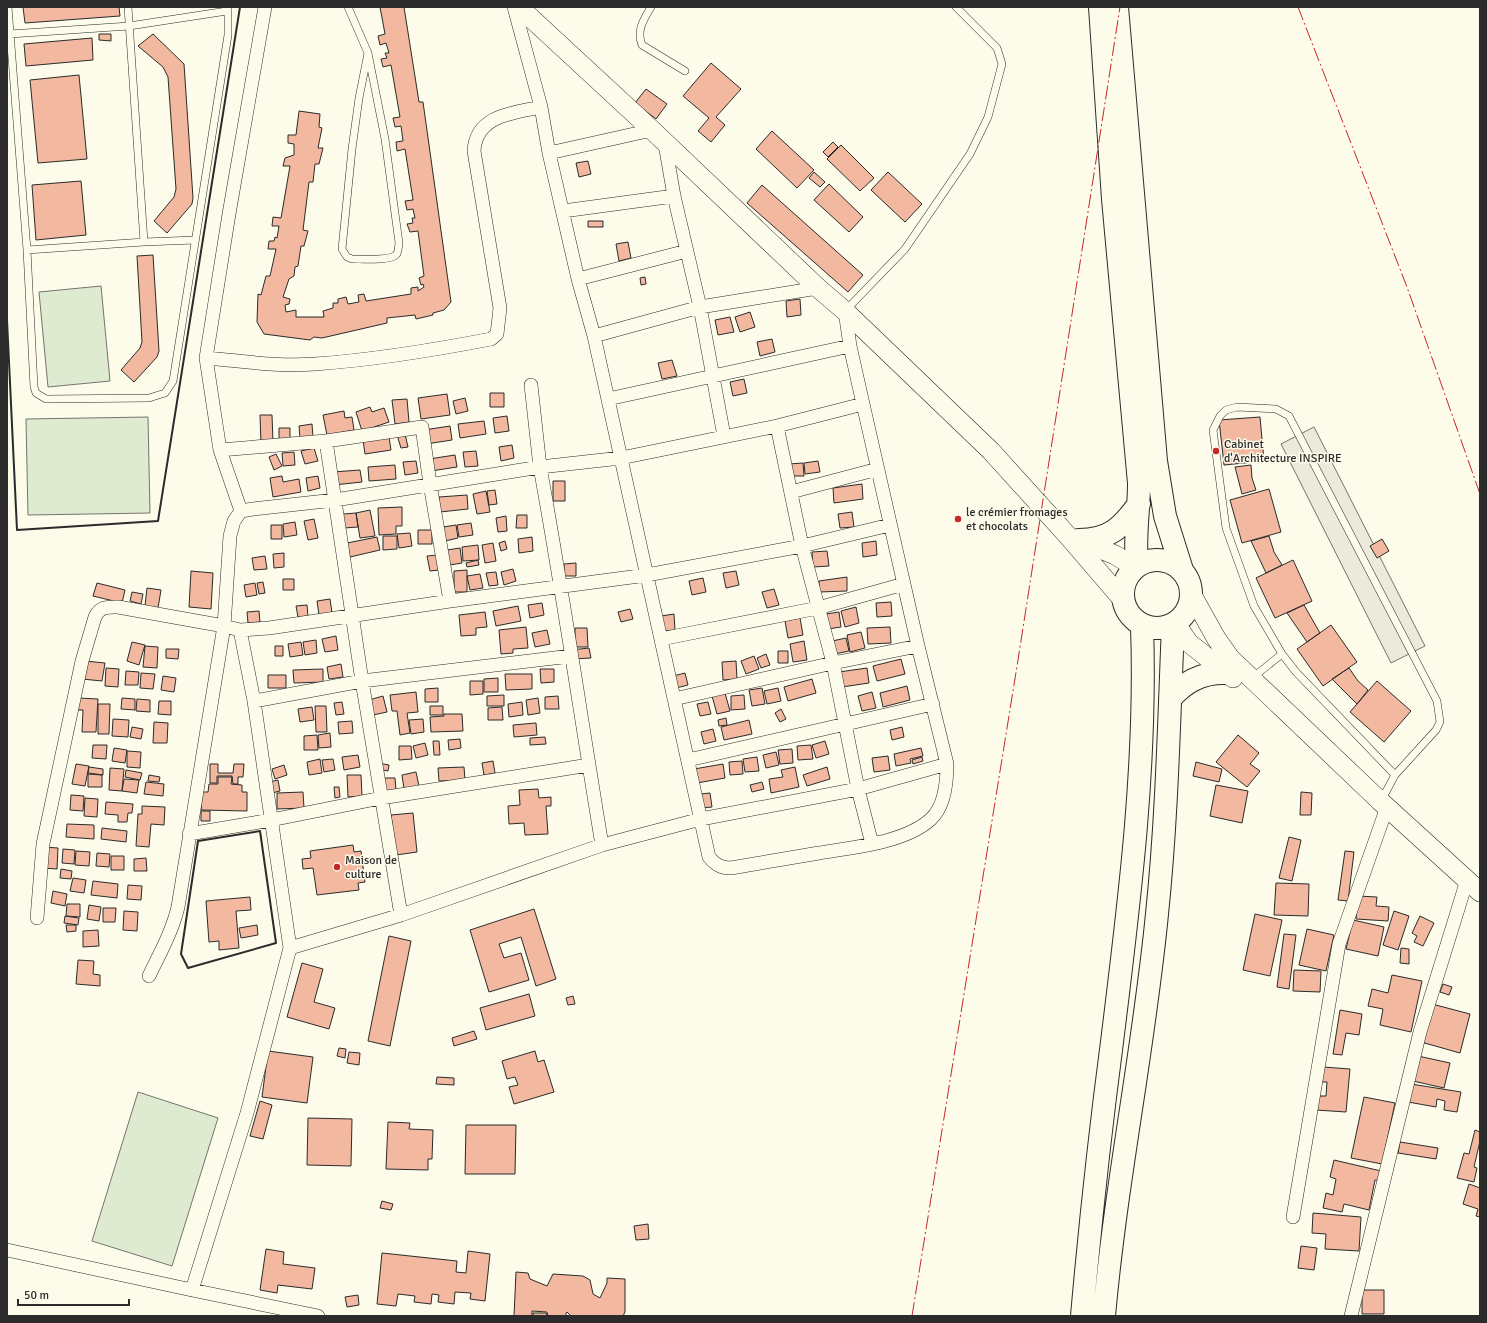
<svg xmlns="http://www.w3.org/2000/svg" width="1487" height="1323" viewBox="0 0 1487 1323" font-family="Signika,sans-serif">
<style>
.green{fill:#deebd1;stroke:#74746e}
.parking{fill:#eceadb;stroke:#74746e}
.building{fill:#f2b8a0;stroke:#2b2b2b}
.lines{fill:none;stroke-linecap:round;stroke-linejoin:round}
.service-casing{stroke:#2b2b2b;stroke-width:8}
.minor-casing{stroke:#2b2b2b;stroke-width:14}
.secondary-casing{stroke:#2b2b2b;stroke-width:20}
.trunk-casing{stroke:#2b2b2b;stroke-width:24}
.service{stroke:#fdfbea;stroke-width:7}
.minor{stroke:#fdfbea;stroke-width:13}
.secondary{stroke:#fdfbea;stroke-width:19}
.trunk{stroke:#fdfbea;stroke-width:22}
.wall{stroke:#2b2b2b;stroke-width:2}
.power{stroke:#c62828;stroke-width:1;stroke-dasharray:14 3 2 3;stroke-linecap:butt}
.poi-dot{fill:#c62828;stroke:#fdfbea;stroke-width:1.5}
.labels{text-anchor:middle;stroke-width:3;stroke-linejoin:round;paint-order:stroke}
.poi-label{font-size:12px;fill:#2b2b2b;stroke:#fdfbea;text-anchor:start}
</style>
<rect width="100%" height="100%" fill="#fdfbea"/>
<path class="green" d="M101 286 110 381 48 387 39 292Z
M148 417 150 513 28 515 26 419Z
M138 1092 218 1118 172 1266 92 1241Z"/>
<path class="parking" d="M1314 427 1425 646 1391 663 1281 444Z"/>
<path class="building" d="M23 7H119L120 16 25 23Z
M380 7H404L419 102H423L451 302 444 310 433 313V315L416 319 415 315 387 318V323L322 338 314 337 310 340 264 334 257 322 258 294 261 295 266 276H270L276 249H268L269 241H274L275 237 277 238 279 226H272L273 217 281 218 290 166H283L285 158 294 155V144L288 143V135H296L299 111 320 114 319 127 322 128 318 148H323L319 164H315L313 182H309L303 230 308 231 304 246H301L298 266 295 267 294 276 289 279 283 297 290 299 289 304 285 305 286 312 296 310V317H324L323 311 333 308V303H338V299L346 297 348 304 359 302 358 295 364 294 366 301 411 294V288L418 287V291L424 287 423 284 421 285 419 278 424 276 418 231 410 232 407 224 413 223 412 218H415L413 209 407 210 405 201 413 200 405 149 397 151 396 142 403 141 401 126 395 127 393 118 400 117 391 65 383 67 381 59 387 58 385 53H389L386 43 380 45 378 36 385 34Z
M99 34H111V41L99 40Z
M153 34 184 64 193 198 192 204 167 233 154 221 174 197 176 189 168 77 163 67 138 46Z
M92 38 93 60 26 66 24 44Z
M711 63 741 89 716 117 725 125 711 142 698 131 709 118 683 96Z
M79 75 87 159 38 163 30 80Z
M646 89 667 104 656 119 635 103Z
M772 131 814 170 797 188 756 149Z
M833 142 838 147 828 157 823 152Z
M841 145 874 178 860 191 827 159Z
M588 161 591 174 579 177 576 163Z
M814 172 825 182 820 187 809 178Z
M888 172 922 204 905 222 871 190Z
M81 181 86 235 36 240 32 185Z
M829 184 863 217 849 232 814 200Z
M762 185 863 275 848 292 747 203Z
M588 221H603V227H588Z
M628 242 631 258 619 261 616 244Z
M153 255 159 351 157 357 134 382 121 370 140 348 142 342 137 256Z
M645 277 646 284 641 285 640 278Z
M800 299 801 315 787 317 786 301Z
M750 312 755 327 740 332 735 317Z
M730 317 734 332 718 335 715 320Z
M772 339 775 352 760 356 757 342Z
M672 360 677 376 662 379 658 363Z
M744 379 747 393 733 396 730 382Z
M490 393H504V407H490Z
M447 394 450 415 421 419 418 398Z
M465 398 468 411 456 414 453 401Z
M407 399 409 422 395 424 392 400Z
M370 407 372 412 384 408 389 422 362 431 356 412Z
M344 411 345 418 352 417 354 430 327 435 323 415Z
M260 415H272L273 443 261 444Z
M507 416 509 431 495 433 493 418Z
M1260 417 1264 461 1224 465 1219 420Z
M484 421 486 434 460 438 458 424Z
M312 424 313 437 300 438 299 426Z
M450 426 452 440 426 444 424 430Z
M279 428H290V440L279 441Z
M405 434 408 447 401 448 397 435Z
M389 437 391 450 365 454 363 440Z
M512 445 514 458 501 461 499 447Z
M314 448 318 461 305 464 301 451Z
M476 451 478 466 465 467 463 452Z
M294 452 295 465 283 466 282 453Z
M276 454 282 466 274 470 269 457Z
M455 455 457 467 431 471 429 459Z
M416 461 418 473 405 475 403 462Z
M818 461 820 472 805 474 804 463Z
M803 463 804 476H790L789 464Z
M395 465 396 479 369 481 368 467Z
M1251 465 1252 478 1256 490 1242 494 1235 467Z
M360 470 362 482 334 485 333 472Z
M282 476 283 482 299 479 301 492 273 497 270 478Z
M318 476 320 488 308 491 306 478Z
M553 481H565V501H553Z
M862 484 863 499 834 503 833 488Z
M1269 489 1281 532 1242 543 1230 500Z
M495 490 497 504 489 505 487 491Z
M486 491 490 512 477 514 473 494Z
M467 495 468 509 440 512 439 497Z
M402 507V526H396V534L379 535 378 508Z
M370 510 375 536 360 538 356 513Z
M852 512 854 527 840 528 838 514Z
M356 513 358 527 344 528 343 514Z
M517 515H527V528H516Z
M506 516 507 531 498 532 496 518Z
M314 519 318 538 308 540 304 521Z
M295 522 297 535 284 537 283 524Z
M471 523 473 535 459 537 457 525Z
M271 525H282V539H271Z
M456 525 458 538 445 541 443 527Z
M418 530H432V544H418Z
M410 533 412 546 399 548 397 534Z
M383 536H397V549L383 550Z
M1269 536 1274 552 1282 565 1266 573 1251 541Z
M377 537 380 550 350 557 347 543Z
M532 537 533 551 519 553 518 539Z
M1382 539 1389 551 1377 558 1370 546Z
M505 541 507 549 501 551 499 543Z
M876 541 877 555 863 557 862 543Z
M493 543 496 561 485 563 482 545Z
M478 545 479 560 463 561 462 547Z
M460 548 462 563 450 565 447 550Z
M827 551 829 566 813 567 812 552Z
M284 553V567L274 568 273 554Z
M437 555 439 570 430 571 427 556Z
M265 556 267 569 254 570 252 558Z
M478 560 479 565 467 567 466 563Z
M1293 560 1312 601 1275 618 1256 578Z
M576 563V576H564V564Z
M513 569 516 581 504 585 501 572Z
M467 570V592H454V571Z
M191 571 213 573 211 609 189 607Z
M736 571 739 585 726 588 723 573Z
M496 572 498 585 489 586 486 573Z
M480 574 483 588 470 590 467 576Z
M847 577V591L819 592V581Z
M703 578 706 592 692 595 689 581Z
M283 579H294V590H283Z
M263 582 265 593 259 594 257 583Z
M97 583 125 590 122 603 93 596Z
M255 583 257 595 246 597 244 585Z
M147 588 161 590 158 608 145 606Z
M774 589 779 605 767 608 762 592Z
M132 592 143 594 141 604 130 601Z
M330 599 332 613 319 615 317 601Z
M891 602 892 616 877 617 876 603Z
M542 603 544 615 530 618 528 605Z
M307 605 308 616 298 617 296 606Z
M1304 605 1320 633 1307 642 1287 613Z
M518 606 521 621 496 626 493 611Z
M856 607 859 623 845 627 841 611Z
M630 609 633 619 621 622 618 612Z
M259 611 260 622 248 623 247 612Z
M485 612 487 627 476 628V635L461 636 459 615Z
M839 612 841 627 828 629 826 614Z
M674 614 675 630 662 631 661 616Z
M800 618 803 635 788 638 785 621Z
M1331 625 1357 662 1323 686 1297 649Z
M526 627 528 648 513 649V653L501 654 499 630Z
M890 627 891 643 868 644 867 628Z
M575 628H587L588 647H575Z
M547 630 550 644 535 647 532 633Z
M861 632 865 648 850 652 847 635Z
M336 636 338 650 325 652 322 639Z
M846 638 849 651 835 654 832 641Z
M316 640 317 653 305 655 303 642Z
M804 641 807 660 793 662 790 644Z
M132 642 145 645 139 665 127 661Z
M301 642 303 655 290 657 288 644Z
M145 646 158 647 157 668 143 667Z
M275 646H283V656H275Z
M589 648 591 658 572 659 571 650Z
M166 649H179L178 659 166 658Z
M778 651H788V663H778Z
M766 654 770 665 761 668 757 658Z
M754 656 759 669 746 674 741 661Z
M901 659 905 674 877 681 873 666Z
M85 661 105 663 102 681 82 679Z
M736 661 737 679 723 680 722 662Z
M341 664 343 677 329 679 327 667Z
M106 668 119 669 118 687 105 686Z
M867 668 869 683 842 687 839 672Z
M1349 668 1358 681 1368 690 1357 704 1332 679Z
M323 669V682L294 683 293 670Z
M540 669H554V682L541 683Z
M126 671 139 672 138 685H125Z
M141 673 155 674 153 689 140 688Z
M685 673 688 685 676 688 673 676Z
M505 674H532V689L506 690Z
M268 675H286V688H268Z
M163 676 176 678 174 692 161 690Z
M498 678V692H484V679Z
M812 679 816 693 788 701 784 687Z
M470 681H483V694L470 695Z
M1377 681 1411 711 1384 742 1350 712Z
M907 686 910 700 883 707 880 693Z
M438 688V702H425V689Z
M762 688 765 704 752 706 749 690Z
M778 688 781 701 767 704 764 691Z
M416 692 418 712 407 713 410 733 400 735 397 711H392L390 695Z
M872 692 876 708 862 711 858 696Z
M725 693 730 711 717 714 712 696Z
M504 695V706H487V696Z
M744 695 745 709 731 710V696Z
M383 696 387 712 373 715 369 700Z
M558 696 559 709H545V697Z
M79 698 98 699 96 732H82L83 710H78Z
M122 698 135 699V710L121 709Z
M538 698 540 713 528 715 526 700Z
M137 699 150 700V712L136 711Z
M159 701H171V715L158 714Z
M342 702 344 714 336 715 334 703Z
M522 702 523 715 509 717 508 704Z
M708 702 711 714 700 716 697 704Z
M98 704H110L109 734H98Z
M315 706H326L327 732H316Z
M430 706H443V715H430Z
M312 707 314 720 300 722 298 709Z
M502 707 503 720H488V708Z
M781 709 786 719 780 722 775 713Z
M444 714H462L463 731 431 732 430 717 444 716Z
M726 718 727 725 719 726 718 720Z
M113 719 129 720 128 737 112 736Z
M423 719 424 732 411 734 409 720Z
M749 720 752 734 724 740 721 727Z
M352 721 353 733 339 734 338 722Z
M154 722 168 723 167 743H153Z
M536 723 537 735 514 737 513 725Z
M132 727 143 729 141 739 130 737Z
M902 727 904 737 892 740 890 730Z
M713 729 716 741 704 744 701 732Z
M330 733 331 747 319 748 318 735Z
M317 735 318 750H304V736Z
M1238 735 1259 753 1250 764 1260 771 1247 787 1216 762Z
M545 737 546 744 530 745V738Z
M460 739 461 748 449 750 448 740Z
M433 741H439L440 755H434Z
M825 741 829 754 816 758 812 745Z
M425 743 428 755 416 758 413 746Z
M93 745H107L106 759 92 758Z
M811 745 813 759 798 760 797 746Z
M399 746H411L412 759 399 760Z
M114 748 127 750 125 763 112 761Z
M921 748 923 756 910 759 911 763 896 766 894 754Z
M792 749 793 763 780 764 778 750Z
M127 751 141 752 140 768 127 767Z
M776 752 779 765 766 768 763 755Z
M358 755 360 767 344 770 342 757Z
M888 756 890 770 874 772 872 758Z
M757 757 759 771 745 772 743 759Z
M922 757 923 761 913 764 912 760Z
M320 759 322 773 309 775 307 762Z
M333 759 335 770 324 772 322 760Z
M493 761 495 773 484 775 482 763Z
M742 761 743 774 730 775 729 762Z
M1196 762 1222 769 1219 782 1193 776Z
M378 763 389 765 388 771 378 769Z
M76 764 89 766 85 786 72 784Z
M210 764H218V773H233L234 764H244L243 777H238V784H233L232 776H217V783H210Z
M723 764 725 778 697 783 694 769Z
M284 765 287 775 275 779 272 769Z
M89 767 103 769V775L88 773Z
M464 767 465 780 439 781 438 768Z
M795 767 799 787 771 793 769 779 783 777 781 770Z
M827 767 830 779 807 786 803 775Z
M110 768 124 769 122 791 109 790Z
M126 770 142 773 140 780 125 777Z
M416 772 419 786 404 789 402 775Z
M88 774 102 775V787H88Z
M149 775 160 777 159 782 148 781Z
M347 775H361L362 796 348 797Z
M218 777H232L231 784 242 785V792H247V811L201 810 202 792H208L209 784H218Z
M383 778H395L396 790 383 791Z
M124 779 139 780 137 793 122 791Z
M278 780 280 791 272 793 269 782Z
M146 782 164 784 163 796 144 794Z
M762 782 764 789 752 792 750 785Z
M1216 785 1248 791 1242 823 1210 816Z
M334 787H339L340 797 335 798Z
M538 789 539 798 551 797V806H546L548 834 525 835 524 823 509 824 508 806 520 805 519 790Z
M303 792 304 808 277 809V793Z
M1301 792 1312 793 1311 815H1300Z
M710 793 712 807 702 808 700 794Z
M71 795 84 796 83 811 70 810Z
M85 798 98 799 97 817 84 816Z
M106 802 133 804 132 813H128L127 822H118V815L105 814Z
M142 806 165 807 164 825 151 824 149 847 136 846 138 814H142Z
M201 811H210V821H201Z
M413 813 417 852 396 855 391 815Z
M67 824 94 825V839L66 837Z
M102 828 127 831 126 842 101 839Z
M1289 837 1301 840 1292 881 1279 878Z
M353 845 354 852 361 851 365 882 358 883 359 890 317 895 313 868 303 869 302 859 311 858 310 851Z
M44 847 58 848 57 869 43 868Z
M63 849 75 850 74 864 62 863Z
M76 851 90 852 89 866 75 865Z
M1345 851 1354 852 1348 901 1338 900Z
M97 853 110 854 109 867 96 866Z
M111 856H124V870H111Z
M146 858 147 871H134V859Z
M61 869 72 871 71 879 60 878Z
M73 878 86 880 84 893 70 891Z
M93 881 118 884 117 898 91 895Z
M1276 883 1309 884 1308 916 1274 915Z
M128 885 142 886 141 900 127 899Z
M53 891 67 894 65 906 51 903Z
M1358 896 1377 897 1376 906 1389 907 1388 921 1356 919Z
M250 897 251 910 236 911 239 948 219 950V941L209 942 206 901Z
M67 904H80V917L66 916Z
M89 905 101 907 99 921 87 919Z
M103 908H116L115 922H103Z
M534 909 556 979 536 986 521 937 499 944 504 958 521 953 529 980 489 992 470 930Z
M124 911 138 912 137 931 123 930Z
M1394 911 1409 916 1398 950 1383 945Z
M1255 914 1282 920 1270 976 1243 970Z
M65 916 79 918 78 925 64 923Z
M1420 916 1434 923 1423 946 1414 942 1417 936 1412 933Z
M1353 920 1384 927 1378 956 1346 949Z
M66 925H76V931L67 932Z
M257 925 258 935 241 938 239 928Z
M1307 929 1334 935 1326 971 1299 965Z
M98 930 99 946 83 947V931Z
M1284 934 1296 935 1289 989 1277 987Z
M389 936 411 941 390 1046 368 1041Z
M1401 948 1409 949V964L1400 963Z
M78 960 94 961 93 974 100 975V986L76 984Z
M302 963 323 969 314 1002 335 1008 329 1029 287 1017Z
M1294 970 1321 971 1320 992 1293 991Z
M1392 975 1422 981 1411 1032 1380 1025 1383 1009 1368 1006 1372 989 1388 993Z
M1443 984 1452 987 1449 995 1440 992Z
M529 994 535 1016 486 1030 480 1008Z
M573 996 575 1004 568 1005 566 998Z
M1432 1004 1470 1014 1460 1053 1421 1042Z
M1340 1010 1362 1014 1359 1035 1346 1033 1342 1055 1333 1054Z
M474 1031 477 1039 454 1046 452 1038Z
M339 1048 346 1049 345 1058 337 1056Z
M268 1051 313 1057 307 1103 262 1097Z
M535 1051 538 1062 544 1060 554 1092 514 1104 509 1087 518 1085 515 1077 507 1079 502 1061Z
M349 1052 360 1053 359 1065 347 1063Z
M1418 1056 1450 1063 1444 1088 1413 1081Z
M1323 1067 1350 1069 1346 1112 1316 1110 1317 1096H1326L1327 1082H1322Z
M437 1077 454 1078V1085L436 1084Z
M1411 1084 1461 1092 1457 1112 1444 1110 1445 1101 1437 1099 1436 1107 1408 1102Z
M1364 1097 1395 1103 1382 1164 1351 1158Z
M260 1101 272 1105 263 1139 250 1136Z
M308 1118 352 1119 351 1166 307 1165Z
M388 1122 410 1123 409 1129 433 1130 432 1159H428V1170L386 1169Z
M466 1125H516L515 1174H465Z
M1475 1130 1480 1132V1141L1474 1167 1477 1168 1474 1182 1457 1178 1464 1153 1469 1154Z
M1400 1142 1438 1148 1436 1159 1398 1153Z
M1334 1160 1381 1171 1378 1180H1375L1369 1210 1344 1204 1342 1212 1323 1208 1326 1193 1333 1195 1336 1179 1330 1177Z
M1469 1184 1480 1188V1217L1476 1216 1478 1209 1463 1204Z
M382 1201 393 1204 391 1210 380 1208Z
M1313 1213 1361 1217 1359 1251 1325 1249 1326 1234 1312 1233Z
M648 1224 649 1239 636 1240 634 1226Z
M1301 1246 1317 1248 1314 1270 1298 1268Z
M266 1249 284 1252 283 1264 315 1268 312 1289 278 1285 277 1293 260 1290Z
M468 1251 490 1254 485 1301 470 1299 471 1293 455 1292 454 1304 438 1302 439 1295 432 1294 431 1304 414 1302 415 1296 398 1294 396 1306 377 1304 382 1253 457 1261 456 1272 466 1273Z
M516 1272 528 1273 530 1279 547 1286 553 1274 583 1276 590 1280 593 1294 600 1298 607 1283V1278L625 1279V1312L623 1316H571L567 1312 565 1316H548L547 1312 532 1311V1316H514Z
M1362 1290H1384V1314H1362Z
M358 1295 359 1305 347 1307 345 1297Z
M533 1313H546L547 1316H533Z"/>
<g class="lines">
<defs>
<path id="service" d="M8 7 27 250 34 387 36 393 46 399 149 398 165 393 173 381 228 35V7
M128 7 144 242
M348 7 368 53 385 139 399 243C398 247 399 252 396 255 389 261 362 259 352 259L347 257 342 249 352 149 359 98 368 53
M651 7C644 19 636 30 642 45L685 71
M10 34 129 26 227 11
M27 250 144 242 195 240
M846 310 905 249 970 154 988 117 1002 64 997 48 956 7
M1252 678 1282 654
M1381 801 1395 775 1436 730 1440 722 1437 701 1289 416 1276 409 1237 407 1226 410 1220 416 1213 430 1226 528 1254 606 1282 654 1296 672 1395 775"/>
<path id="minor" d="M265 7 229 214 206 358C242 361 279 367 315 364 373 360 434 350 491 339L497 334 500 308 474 151C476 115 513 113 541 107
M514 7 541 107 549 153 578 279 594 336 709 857C716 865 721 868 731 868 760 863 789 858 819 853 853 847 905 843 931 819 945 806 947 782 947 764L918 646 863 404
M665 144 674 196 700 307 724 436
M549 153 652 130
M563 211 674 196
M578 279 687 251
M594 336 700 307 818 288
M206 358 220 450 241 511
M608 399 850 346
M777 426 802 546 833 663 858 789 872 844
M326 441 362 681 401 915
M220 450 326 441 422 427 430 484 450 601
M791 492 878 469
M661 639 818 608 904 584
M674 699 833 663 918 646
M254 701 362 681 571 656
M688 760 933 704
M189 834 271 820 381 798 589 765
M602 845 701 819 858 789 947 764
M37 918 43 844 82 661 95 617C100 606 108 607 118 607L224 626 240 630 269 628 450 601 647 575 802 546 890 525
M290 948 401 915 602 845C581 719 563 593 540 467L621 458 777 426 863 404 850 346 845 311
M149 976C160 953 172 932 178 907L224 626 230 536 234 521 241 511 253 509 335 500 540 467 531 385
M1293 1217 1339 944 1387 807
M7 1250 192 1290 247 1113 290 948 254 701 240 630
M192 1290 318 1316
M1351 1316 1420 1032 1467 880"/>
<path id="secondary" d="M519 7 652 130 818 288 845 311 991 451 1068 536 1123 600
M1077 539 1115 555 1135 567
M1191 593 1216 638 1230 658 1380 801 1480 892
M1175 623 1189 643 1233 678"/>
<path id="trunk" d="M1100 7 1113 199 1139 483C1139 511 1134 538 1137 566
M1117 7 1156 461 1165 516 1182 570
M1079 540C1110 540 1122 527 1139 504
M1123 594a34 34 0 1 1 68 0a34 34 0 1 1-68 0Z
M1170 699C1185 681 1203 672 1226 673
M1082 1316C1090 1225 1100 1133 1112 1042 1129 904 1147 765 1142 626
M1104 1316C1116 1181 1144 1049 1157 914 1167 818 1169 721 1173 625"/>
</defs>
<use href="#service" class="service-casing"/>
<use href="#minor" class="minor-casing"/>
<use href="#secondary" class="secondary-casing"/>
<use href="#trunk" class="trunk-casing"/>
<use href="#service" class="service"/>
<use href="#minor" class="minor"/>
<use href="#secondary" class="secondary"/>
<use href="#trunk" class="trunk"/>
<path class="wall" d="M7 320 17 530 158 521 240 7
M260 831 276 943 188 968 181 954 198 841Z"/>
<path class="power" d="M1298 7 1407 287 1480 494
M912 1316 1018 660 1120 7"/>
</g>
<g class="poi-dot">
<circle cx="1216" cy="451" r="4"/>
<circle cx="958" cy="519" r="4"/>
<circle cx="337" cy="867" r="4"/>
</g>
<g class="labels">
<g class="poi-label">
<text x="1224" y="448">Cabinet<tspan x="1224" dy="14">d'Architecture INSPIRE</tspan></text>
<text x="966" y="516">le crémier fromages<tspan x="966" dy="14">et chocolats</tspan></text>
<text x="345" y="864">Maison de<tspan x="345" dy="14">culture</tspan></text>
</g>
</g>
<rect width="1487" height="1323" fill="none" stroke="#2b2b2b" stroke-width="16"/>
<path d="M18 1299v6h111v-6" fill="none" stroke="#2b2b2b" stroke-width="2"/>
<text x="24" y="1299" font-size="12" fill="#2b2b2b" stroke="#fdfbea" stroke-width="3" paint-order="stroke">50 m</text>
</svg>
